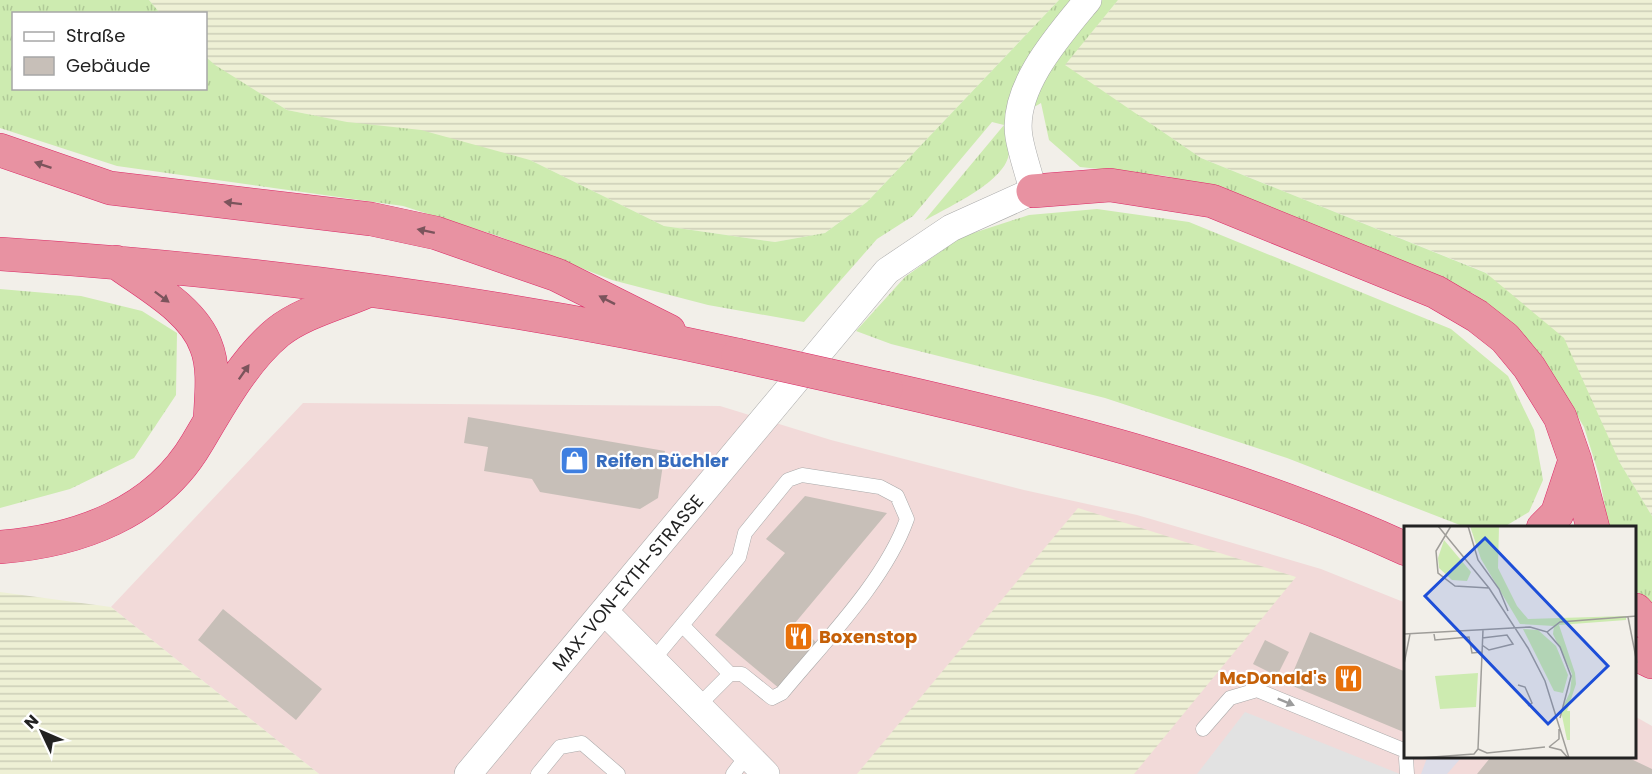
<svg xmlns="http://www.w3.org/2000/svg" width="1652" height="774" viewBox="0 0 1652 774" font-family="Poppins,sans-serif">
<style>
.commercial{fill:#f2dad9}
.farmland{fill:url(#farmland-rules)}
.grass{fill:url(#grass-tufts)}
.parking{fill:#e2e2e2}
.plaza{fill:#dddde8}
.building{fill:#c7bfb8}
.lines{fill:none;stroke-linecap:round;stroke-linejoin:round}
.lane-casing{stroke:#a9a9a9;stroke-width:15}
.street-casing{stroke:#a9a9a9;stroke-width:28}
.highway-casing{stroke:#dc2a67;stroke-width:34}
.lane{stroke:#fff;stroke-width:14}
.street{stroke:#fff;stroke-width:27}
.highway{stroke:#e892a2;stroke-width:33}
.highway-bridge-casing{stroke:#dc2a67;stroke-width:34;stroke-linecap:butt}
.highway-bridge{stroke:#e892a2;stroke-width:33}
.oneway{fill:#7b545c}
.oneway2{fill:#9c9c9c}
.labels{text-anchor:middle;stroke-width:4.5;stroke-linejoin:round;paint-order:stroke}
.shop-label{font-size:18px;font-weight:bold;fill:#366cbe;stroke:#fff;text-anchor:start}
.street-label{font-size:18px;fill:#222;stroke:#fff}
.food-label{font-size:18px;font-weight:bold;fill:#c56008;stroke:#fff;text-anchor:start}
.inset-road{fill:none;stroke:#9f9d99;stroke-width:1.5}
.view{fill:#1d4ed8;fill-opacity:0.15;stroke:#1d4ed8;stroke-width:3}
.inset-edge{fill:none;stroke:#222;stroke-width:3}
</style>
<defs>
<pattern id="farmland-rules" width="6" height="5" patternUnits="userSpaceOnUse" patternTransform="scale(1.5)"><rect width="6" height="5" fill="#eef0d5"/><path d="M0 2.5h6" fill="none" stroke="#ccceb7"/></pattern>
<pattern id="grass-tufts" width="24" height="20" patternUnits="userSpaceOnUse" patternTransform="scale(1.5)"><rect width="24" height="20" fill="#cdebb0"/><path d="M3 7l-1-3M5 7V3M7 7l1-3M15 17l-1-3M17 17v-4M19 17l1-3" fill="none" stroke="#b0c997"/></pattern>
</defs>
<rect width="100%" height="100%" fill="#f2efe9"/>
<path class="commercial" d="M303 403 720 406 831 440 1024 490 1137 515 1321 569 1406 603V758H1636V717L1652 726V774H319L111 607Z"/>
<path class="farmland" d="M149 0H1059L867 202 825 233 775 242 664 226 530 160 287 110 214 65 206 57V14L160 13Z
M1118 0H1652V516L1620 463 1487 273 1201 158 1064 65Z
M1078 508 1296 577 1134 774H857Z
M0 592 111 607 319 774H0Z"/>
<path class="grass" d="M0 0H149L160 13 14 14V88H206V57L215 65 287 110 347 122 421 130 530 160 664 226 775 242 825 233 867 202 1059 0H1118L1065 65 1201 158 1486 273 1564 338 1620 463 1652 516V609L1636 590V528H1609L1599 475 1584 427 1542 356 1474 294 1243 199 1166 176 1080 167 1049 140 1041 103 1004 125C1006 133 1010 144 1009 152 1008 181 946 208 924 221L1004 125 992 122 913 216 877 239 804 322 708 305 612 280 498 236 403 206 117 166 0 128Z
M1097 209 1189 222 1451 329 1508 376 1534 430 1543 480 1529 512 1504 527H1465L1287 458 1105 398 891 344 856 331 905 277 961 237 1029 215Z
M0 289 81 296 142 311 177 333 176 395 134 458 70 489 0 508Z"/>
<path class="parking" d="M1245 712 1400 774H1197Z"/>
<path class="plaza" d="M1427 758H1461L1447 774H1421Z"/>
<path class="building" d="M468 417 665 451 658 498 640 509 540 492 532 479 484 471 488 447 464 443Z
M805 496 887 513 795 623 818 644 780 689 715 635 785 553 766 539Z
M223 609 322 689 296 720 198 640Z
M1310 632 1406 672V733L1288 684Z
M1265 640 1289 652 1277 676 1253 664Z
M1490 758H1629L1652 769V774H1477Z"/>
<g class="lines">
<defs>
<path id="lane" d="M682 625 730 674
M653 660 739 557 745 533 788 480 802 475 880 487 897 496 907 519C885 581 824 642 782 693L772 698 742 674H730L699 705
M1203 729 1230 698 1257 690 1406 751
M1406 758 1407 774
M538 774 560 747 582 743 618 774
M733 774 748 754"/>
<path id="street" d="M604 611 766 774
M468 774 887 271 951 228 1033 191C1029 173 1022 155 1019 137 1011 88 1059 35 1088 0"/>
<path id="highway" d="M0 150 110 188 371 219 436 233 557 275 669 331
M1033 191 1110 185 1212 201 1436 292 1477 316 1505 338 1529 367 1560 417 1575 460 1593 528
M0 254C244 270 499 302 738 355
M116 262C147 285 193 309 206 346 215 368 211 397 210 420
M886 388C1063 428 1240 473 1406 549
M1543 528 1557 514 1575 460
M0 547C78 541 156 513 197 443 219 406 244 360 278 332 302 313 337 304 365 292
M1636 610 1652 628
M1636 654 1652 662"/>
</defs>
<use href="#lane" class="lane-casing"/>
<use href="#street" class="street-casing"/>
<use href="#highway" class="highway-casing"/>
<use href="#lane" class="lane"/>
<use href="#street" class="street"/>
<use href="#highway" class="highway"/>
<defs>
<path id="highway-bridge" d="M738 355 886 388"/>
</defs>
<use href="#highway-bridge" class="highway-bridge-casing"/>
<use href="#highway-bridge" class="highway-bridge"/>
</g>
<defs><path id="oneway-solid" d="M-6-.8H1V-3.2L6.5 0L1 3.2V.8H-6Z" transform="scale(1.5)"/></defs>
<g class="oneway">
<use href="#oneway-solid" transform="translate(43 165) rotate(-161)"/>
<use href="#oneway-solid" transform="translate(233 203) rotate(-173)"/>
<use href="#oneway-solid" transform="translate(426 231) rotate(-168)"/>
<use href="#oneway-solid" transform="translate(162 297) rotate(37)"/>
<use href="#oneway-solid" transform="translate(607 300) rotate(-153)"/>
<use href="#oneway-solid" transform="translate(244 372) rotate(-55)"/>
</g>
<use class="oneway2" href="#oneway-solid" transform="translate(1286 702) rotate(22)"/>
<defs>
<symbol id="shop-square" viewBox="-11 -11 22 22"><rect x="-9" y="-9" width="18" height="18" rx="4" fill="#3f7fe0" stroke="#fff"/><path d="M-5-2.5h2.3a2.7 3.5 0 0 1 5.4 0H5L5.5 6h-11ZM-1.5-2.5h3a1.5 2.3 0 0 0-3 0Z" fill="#fff"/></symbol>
<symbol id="restaurant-square" viewBox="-11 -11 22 22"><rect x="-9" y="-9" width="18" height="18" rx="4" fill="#e8710a" stroke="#fff"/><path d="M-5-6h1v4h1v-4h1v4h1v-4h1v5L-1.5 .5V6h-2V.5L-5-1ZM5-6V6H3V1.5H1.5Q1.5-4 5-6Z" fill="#fff"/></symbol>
</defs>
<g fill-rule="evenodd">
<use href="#shop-square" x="558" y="444" width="33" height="33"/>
<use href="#restaurant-square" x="782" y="620" width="33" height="33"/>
<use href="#restaurant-square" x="1332" y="662" width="33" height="33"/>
</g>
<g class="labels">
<g class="shop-label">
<text x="596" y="467">Reifen Büchler</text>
</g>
<g class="street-label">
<text transform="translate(628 583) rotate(-50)" y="6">MAX-VON-EYTH-STRASSE</text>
</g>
<g class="food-label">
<text x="819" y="643">Boxenstop</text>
<text x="1327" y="684" text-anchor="end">McDonald's</text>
</g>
</g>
<g transform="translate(1404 526)">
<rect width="232" height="232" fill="#f2efe9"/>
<path d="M66 0H95L94 42 113 80 124 93 222 90V94L155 99 171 147 172 158 163 185H166V214H163L157 185 166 166 168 148 149 108 150 100 116 98 77 33ZM40 14 67 46 63 55 48 54 35 42 34 32ZM119 103 134 104 152 120 164 149 159 167 150 165ZM74 147 72 181 36 183 31 150Z" fill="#cdebb0"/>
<path class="inset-road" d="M34 0 85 62 124 122 141 155 165 232M47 0 32 25 34 47 51 60 85 62M64 0 74 34 95 63 104 85M224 91 233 137M143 106 156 121 167 150 156 192M0 108 126 101 143 106 156 96 233 90M30 108 31 114 65 111 68 127 78 126M78 119 85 124 109 118 103 109 78 112M0 138 6 108M114 159 121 161 128 177 124 180M145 221 155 213V203M145 221 157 224 164 232M74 223 79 104M15 232 70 228 74 223 83 227 141 221"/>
<path class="view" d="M81 12 204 140 144 198 21 70Z"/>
<rect width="232" height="232" class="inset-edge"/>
</g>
<rect x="12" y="12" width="195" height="78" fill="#ffffff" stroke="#a7a7a7" stroke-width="1.5"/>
<rect x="24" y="32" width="30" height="9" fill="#ffffff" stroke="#a7a7a7" stroke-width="1.5"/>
<text x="66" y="42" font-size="18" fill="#222222">Straße</text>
<rect x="24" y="57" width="30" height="18" fill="#c7bfb8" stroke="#a7a7a7" stroke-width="1.5"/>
<text x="66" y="72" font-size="18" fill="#222222">Gebäude</text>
<g transform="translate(42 732) rotate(314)" stroke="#ffffff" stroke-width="4.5" paint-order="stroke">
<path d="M0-4.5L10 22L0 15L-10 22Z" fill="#222222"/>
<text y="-9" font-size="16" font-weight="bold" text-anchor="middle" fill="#222222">N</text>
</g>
</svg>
